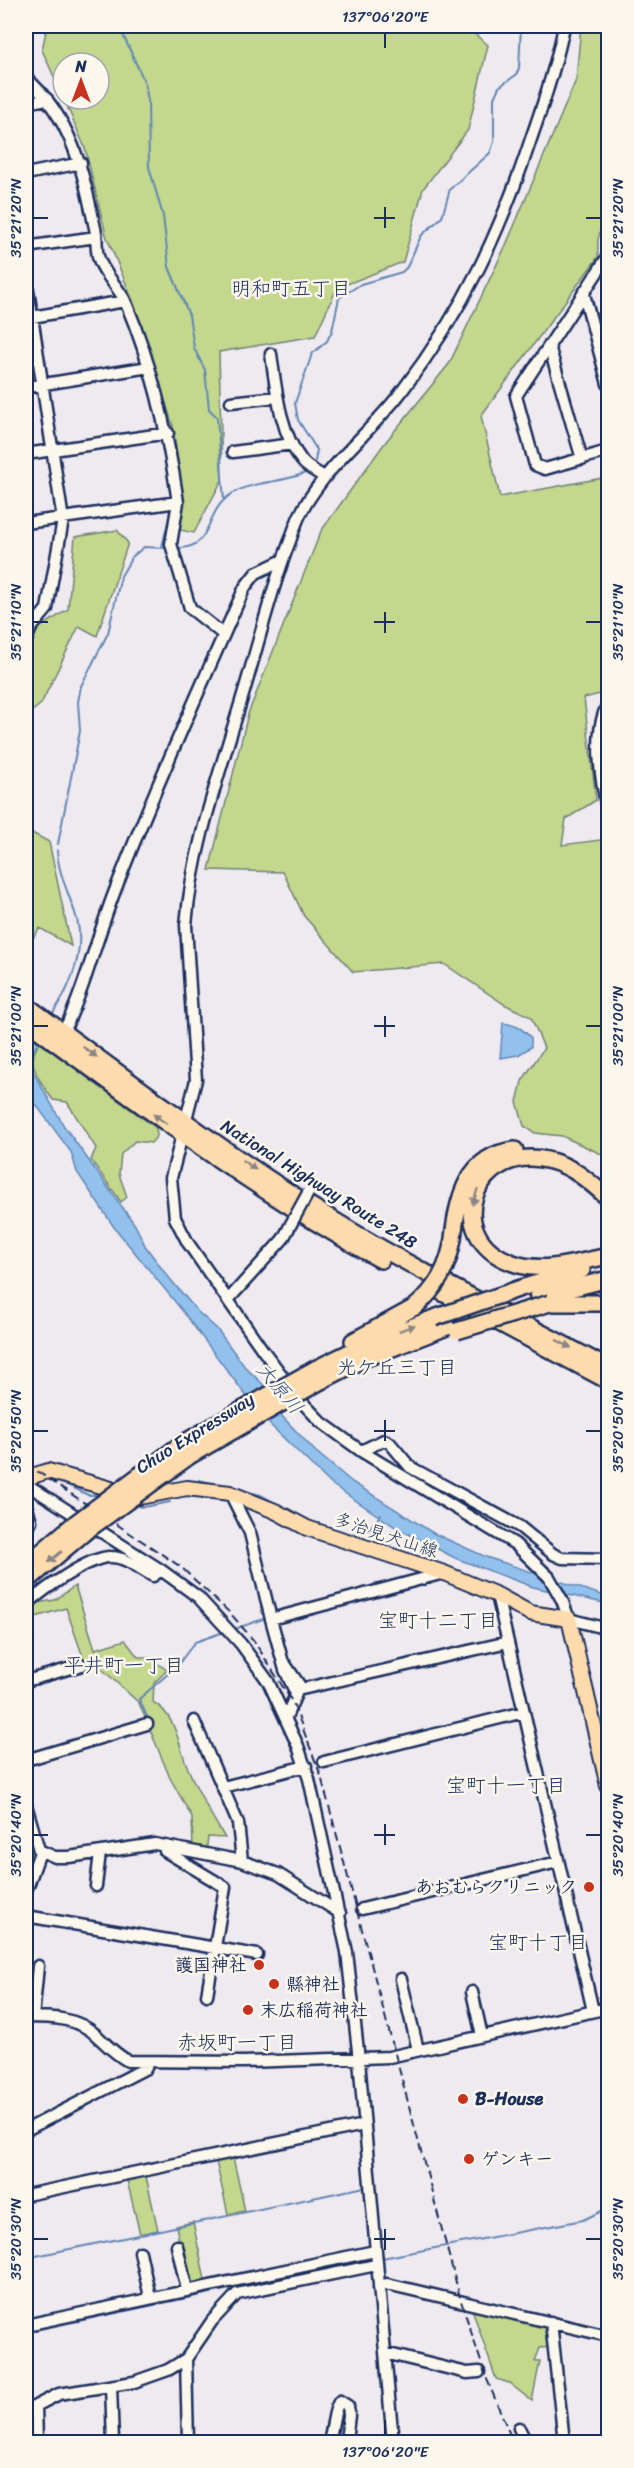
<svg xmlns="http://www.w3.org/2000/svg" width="634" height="2468" viewBox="0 0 634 2468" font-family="Sriracha,'Klee One',sans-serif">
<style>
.green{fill:#c3d78d;stroke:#6f8376;stroke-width:1.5}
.water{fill:#92c1ed;stroke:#6287b4;stroke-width:1.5}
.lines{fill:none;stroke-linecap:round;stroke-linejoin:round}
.stream{stroke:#6287b4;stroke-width:2}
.minor-casing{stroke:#1b2f5e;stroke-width:15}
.major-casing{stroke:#1b2f5e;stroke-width:18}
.highway-casing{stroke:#1b2f5e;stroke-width:20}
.minor{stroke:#fbf7ec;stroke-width:10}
.major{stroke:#fedbac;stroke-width:14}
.highway{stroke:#fedbac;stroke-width:15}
.rail{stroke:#1b2f5e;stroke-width:2;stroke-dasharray:9 4.5;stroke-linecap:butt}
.minor-bridge-casing{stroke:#1b2f5e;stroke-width:15;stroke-linecap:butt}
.highway-bridge-casing{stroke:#1b2f5e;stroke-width:20;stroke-linecap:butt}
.minor-bridge{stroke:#fbf7ec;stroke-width:10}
.highway-bridge{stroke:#fedbac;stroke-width:15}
.oneway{fill:#8c8585}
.ticks{fill:none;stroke:#1b2f5e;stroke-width:2}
.poi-dot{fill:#c8321e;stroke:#fbf7ec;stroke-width:2}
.labels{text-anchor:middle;stroke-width:5;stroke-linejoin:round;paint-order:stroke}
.street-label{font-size:18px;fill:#1b2f5e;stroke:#fbf7ec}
.poi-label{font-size:18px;font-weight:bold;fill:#1b2f5e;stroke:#fbf7ec;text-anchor:start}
.neighbourhood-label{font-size:20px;fill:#1b2f5e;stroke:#fbf7ec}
.water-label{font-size:20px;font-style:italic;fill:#395482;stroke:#fbf7ec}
.neatline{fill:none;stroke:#1b2f5e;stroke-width:2}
.ticks-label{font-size:15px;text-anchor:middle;fill:#1b2f5e}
</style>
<rect width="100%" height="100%" fill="#efe9f0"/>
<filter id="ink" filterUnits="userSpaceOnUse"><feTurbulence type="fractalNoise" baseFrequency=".0167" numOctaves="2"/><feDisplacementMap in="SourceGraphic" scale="12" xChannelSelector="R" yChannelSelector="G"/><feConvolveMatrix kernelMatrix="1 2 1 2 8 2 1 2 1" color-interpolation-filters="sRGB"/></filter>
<g filter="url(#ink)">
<path class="green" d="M47 26H465L488 45 468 130 423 189 403 262 337 288 315 336 219 352 222 480 194 533 176 529 183 497 173 426 133 301 106 235 85 148 64 99H99V63H63V97L42 50Z
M581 26H608V200L598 240V257L481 416 500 497 608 477V692L584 698 596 800 566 819 562 845 608 839V1157L562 1136 535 1133 524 1126 517 1102 522 1081 544 1048 531 1017 504 1004 444 964 353 972 304 916 283 872 209 870 248 714 321 531 384 444 449 364 506 245 576 80Z
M117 530 128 543 97 636 79 626 41 704 26 716V651L35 631 68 609 75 537Z
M32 833 49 842 71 946 40 928 26 948V834Z
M40 1043 156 1128 157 1136 151 1143 135 1141 121 1154 119 1174 127 1197 121 1202 91 1160 96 1148 67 1102 53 1100C41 1082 23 1063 40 1043Z
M75 1586 95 1649 125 1640 138 1657H148L167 1670 154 1683 153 1702C176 1715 178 1743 187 1766 197 1791 211 1815 225 1838L208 1837 206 1852 193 1850 192 1817 170 1778 139 1703 91 1659 84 1660 66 1608 29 1619 34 1639 26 1642V1611L36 1603 55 1600Z
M232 2153 245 2211 228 2214 215 2157Z
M145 2172 158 2230 140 2234 126 2176Z
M193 2222 205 2280 188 2284 176 2226Z
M472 2309 547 2326 550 2347 540 2348 535 2361H540L532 2401 509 2383 496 2379Z"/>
<path class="water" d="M503 1023C516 1025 522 1028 531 1038V1047L518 1055 500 1058Z
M31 1035 38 1042 31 1056V1068L64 1126 135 1225 146 1247 165 1273 198 1312 217 1329 245 1367 273 1394 279 1413 315 1451 352 1482 433 1533 486 1557 608 1597V1604L533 1587 455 1558 397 1528 331 1484 262 1417 181 1309 114 1227 77 1172 71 1152 28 1094 26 1087V1042Z"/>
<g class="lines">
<path class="stream" d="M119 26 145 83 148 101 149 167 163 216 169 267 189 315 194 348 205 370 209 409 217 417 224 500
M97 269 102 276
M126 317 142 366
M143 371 155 409
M315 461 317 450 298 420 295 403 312 354 327 341 332 331 339 298 361 284 402 272 407 267 421 236 442 217 450 189 490 153 494 142V98L499 87 516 75 519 68 521 26
M162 547 171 509
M177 548C209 550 206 519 222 502 243 479 279 485 305 473
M58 844 80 731 78 702 81 686 108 633 121 576 132 557 144 547 167 548
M53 1013C72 985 87 947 75 913 68 892 58 872 57 850
M199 1480 261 1495 302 1518
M64 1483 88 1495H103
M131 1505 144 1507 170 1502
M307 1521 325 1527
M344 1533C363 1536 371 1529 381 1514
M232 1630 266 1618
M148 1719 139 1699 177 1666 195 1642 224 1632
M141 2234 365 2187
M26 2258 138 2235
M382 2258 583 2220 608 2208
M98 2303 117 2299
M26 2319 45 2314
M26 2332 367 2260"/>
<defs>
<path id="minor" d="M564 26C557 63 545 99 532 136 500 233 465 308 402 391 371 432 329 463 303 509 297 519 294 530 290 541 273 584 262 630 249 674 226 756 193 840 186 925L196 1080 171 1178 175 1218 188 1243 262 1349 302 1402 321 1422 361 1451 515 1544 549 1577 562 1600 569 1619 608 1629
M26 78C73 118 84 176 96 233 97 241 96 249 98 256 102 273 119 287 126 303 153 367 168 434 178 502L26 523
M26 103 47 99
M26 174 81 163
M26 247 96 237
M608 256 516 396 535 465 545 469 608 451
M26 277 63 520 47 609 31 628 26 640
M584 294 608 384
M26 318 125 301
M549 346 582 459
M271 354C276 389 280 433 302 461 307 468 317 472 324 477
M26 387 149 367
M231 402 277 397
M233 452 292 444
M26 454 168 433
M178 502 171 544 190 608 224 635
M608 704C592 733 601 781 608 812
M63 1033C86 986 97 936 116 888 156 786 201 686 245 587L256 573 283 560
M228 1300 283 1239 291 1224
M361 1451 384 1440 390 1443 410 1467 520 1527 553 1554 562 1558 608 1559
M26 1484 161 1570 198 1597 241 1644 268 1681 298 1746 309 1779 347 1952 359 2060 393 2442
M230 1493 250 1533 271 1619 444 1573
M26 1505 31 1521 26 1534
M497 1595 593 2011
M26 1605C42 1591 89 1556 111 1557 126 1557 140 1569 153 1576L161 1570
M271 1619 285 1670 296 1694 286 1717
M285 1664 302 1689 508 1642
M26 1681 82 1665
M194 1721 238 1823 242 1861
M26 1760 147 1724
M324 1762 524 1712
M223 1787 306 1766
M26 1805 39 1850 55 1857H69L155 1844 242 1861 278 1874 340 1913
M165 1851 225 1887 207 1995
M96 1886 100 1853
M26 1891 40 1852
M362 1909 558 1862
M26 1916 257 1955
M401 1979 418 2050
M472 1992 482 2036
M26 2017C50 2017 77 2017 96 2035 107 2045 115 2054 128 2061L244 2062 389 2057 608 2008
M33 2017 38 1966
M26 2130 146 2068 147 2063
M26 2195 364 2125
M177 2246 187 2290
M140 2252 150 2297
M379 2287 387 2284 608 2336
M551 2322 564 2442
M26 2325 375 2251
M385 2353 467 2373 479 2372
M186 2359 188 2442
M111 2386 113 2442
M36 2406 37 2442
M26 2411 59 2394 134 2382 168 2370 186 2359 212 2321 237 2294 376 2265
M519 2428 526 2442
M329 2442C332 2432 334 2407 340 2401L348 2406 349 2415 346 2442"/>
<path id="major" d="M26 1478 48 1471 139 1497 187 1488 230 1493 275 1511 307 1528 444 1573 497 1595 530 1613 569 1619 608 1786"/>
<path id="highway" d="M26 1005C126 1078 225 1154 332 1219 421 1274 516 1318 608 1368
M26 1021C141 1105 255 1191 381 1260
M608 1198C591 1183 574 1167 551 1161 476 1140 438 1236 513 1263 542 1274 579 1262 608 1256
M453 1239C457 1199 467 1155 515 1150
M521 1288 582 1270
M439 1291 608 1381
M538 1297 608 1279
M550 1303H608
M353 1341 415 1307
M315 1369 358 1348 434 1318
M321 1381 364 1359 447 1327
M180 1445 240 1411
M191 1455 247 1423
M26 1565 74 1524
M26 1582 85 1532"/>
</defs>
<use href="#minor" class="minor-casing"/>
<use href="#major" class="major-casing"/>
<use href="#highway" class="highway-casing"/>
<use href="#minor" class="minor"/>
<use href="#major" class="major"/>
<use href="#highway" class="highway"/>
<path class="rail" d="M26 1464 181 1567 231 1614 254 1641 293 1703 321 1776 461 2301 486 2377 513 2442"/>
<defs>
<path id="minor-bridge" d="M291 1224 308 1193"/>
<path id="highway-bridge" d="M415 1307C437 1288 448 1268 453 1239
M434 1318 521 1288
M457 1331 550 1303
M240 1411 315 1369
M247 1423 321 1381
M74 1524 180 1445
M85 1532 191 1455"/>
</defs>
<use href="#minor-bridge" class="minor-bridge-casing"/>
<use href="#highway-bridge" class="highway-bridge-casing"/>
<use href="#minor-bridge" class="minor-bridge"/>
<use href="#highway-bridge" class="highway-bridge"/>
</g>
<defs><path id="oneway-solid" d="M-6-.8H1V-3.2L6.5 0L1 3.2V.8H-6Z" transform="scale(1.5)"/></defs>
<g class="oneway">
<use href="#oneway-solid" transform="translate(90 1052) rotate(36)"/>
<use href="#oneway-solid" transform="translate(160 1119) rotate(-144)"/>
<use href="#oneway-solid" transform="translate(249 1165) rotate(34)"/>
<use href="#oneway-solid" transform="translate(475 1197) rotate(108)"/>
<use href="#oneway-solid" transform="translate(407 1328) rotate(-21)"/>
<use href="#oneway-solid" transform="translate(564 1344) rotate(28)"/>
<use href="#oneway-solid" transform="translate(55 1557) rotate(140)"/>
</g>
</g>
<path class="ticks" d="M385 33V48M385 207V228M33 218H48M374 218H395M586 218H601M385 612V633M33 622H48M374 622H395M586 622H601M385 1016V1037M33 1026H48M374 1026H395M586 1026H601M385 1420V1441M33 1431H48M374 1431H395M586 1431H601M385 1824V1845M33 1835H48M374 1835H395M586 1835H601M385 2229V2250M33 2239H48M374 2239H395M586 2239H601M385 2420V2435"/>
<g class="poi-dot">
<circle cx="589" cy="1887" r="6"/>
<circle cx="259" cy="1965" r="6"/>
<circle cx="274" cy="1984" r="6"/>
<circle cx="248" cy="2010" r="6"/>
<circle cx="463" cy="2099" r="6"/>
<circle cx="469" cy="2159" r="6"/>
</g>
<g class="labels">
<g class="street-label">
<text transform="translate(319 1184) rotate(32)" y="6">National Highway Route 248</text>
<text transform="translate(195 1433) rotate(-32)" y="6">Chuo Expressway</text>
<text transform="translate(386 1535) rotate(18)" y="6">多治見犬山線</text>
</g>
<g class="poi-label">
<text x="577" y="1893" text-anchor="end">あおむらクリニック</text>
<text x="247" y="1971" text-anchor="end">護国神社</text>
<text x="286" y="1990">縣神社</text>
<text x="260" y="2016">末広稲荷神社</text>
<text x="475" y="2105">B-House</text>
<text x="481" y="2165">ゲンキー</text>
</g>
<g class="neighbourhood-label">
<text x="291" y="295">明和町五丁目</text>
<text x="397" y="1374">光ケ丘三丁目</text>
<text x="438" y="1627">宝町十二丁目</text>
<text x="124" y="1672">平井町一丁目</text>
<text x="506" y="1792">宝町十一丁目</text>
<text x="538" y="1949">宝町十丁目</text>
<text x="237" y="2049">赤坂町一丁目</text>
</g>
<g class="water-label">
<text transform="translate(280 1388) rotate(50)" y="7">大原川</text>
</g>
</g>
<rect width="634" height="2468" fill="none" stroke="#fbf7ec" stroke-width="66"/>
<g transform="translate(81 81)"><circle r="28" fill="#fbf7ec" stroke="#a1a7b3" stroke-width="1.5"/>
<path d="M0-4.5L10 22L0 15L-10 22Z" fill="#c8321e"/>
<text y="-9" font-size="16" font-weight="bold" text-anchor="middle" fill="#1b2f5e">N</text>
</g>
<rect x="33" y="33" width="568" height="2402" class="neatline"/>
<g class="ticks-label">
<text x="385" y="22">137°06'20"E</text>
<text transform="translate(16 218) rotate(-90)" y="5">35°21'20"N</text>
<text transform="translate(618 218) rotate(-90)" y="5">35°21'20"N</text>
<text transform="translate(16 622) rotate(-90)" y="5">35°21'10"N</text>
<text transform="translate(618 622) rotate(-90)" y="5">35°21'10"N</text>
<text transform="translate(16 1026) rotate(-90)" y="5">35°21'00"N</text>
<text transform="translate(618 1026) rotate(-90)" y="5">35°21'00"N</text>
<text transform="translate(16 1431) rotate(-90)" y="5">35°20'50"N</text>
<text transform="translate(618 1431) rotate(-90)" y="5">35°20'50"N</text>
<text transform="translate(16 1835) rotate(-90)" y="5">35°20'40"N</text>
<text transform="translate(618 1835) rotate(-90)" y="5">35°20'40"N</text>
<text transform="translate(16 2239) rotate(-90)" y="5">35°20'30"N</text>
<text transform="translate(618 2239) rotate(-90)" y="5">35°20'30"N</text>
<text x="385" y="2457">137°06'20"E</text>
</g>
</svg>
